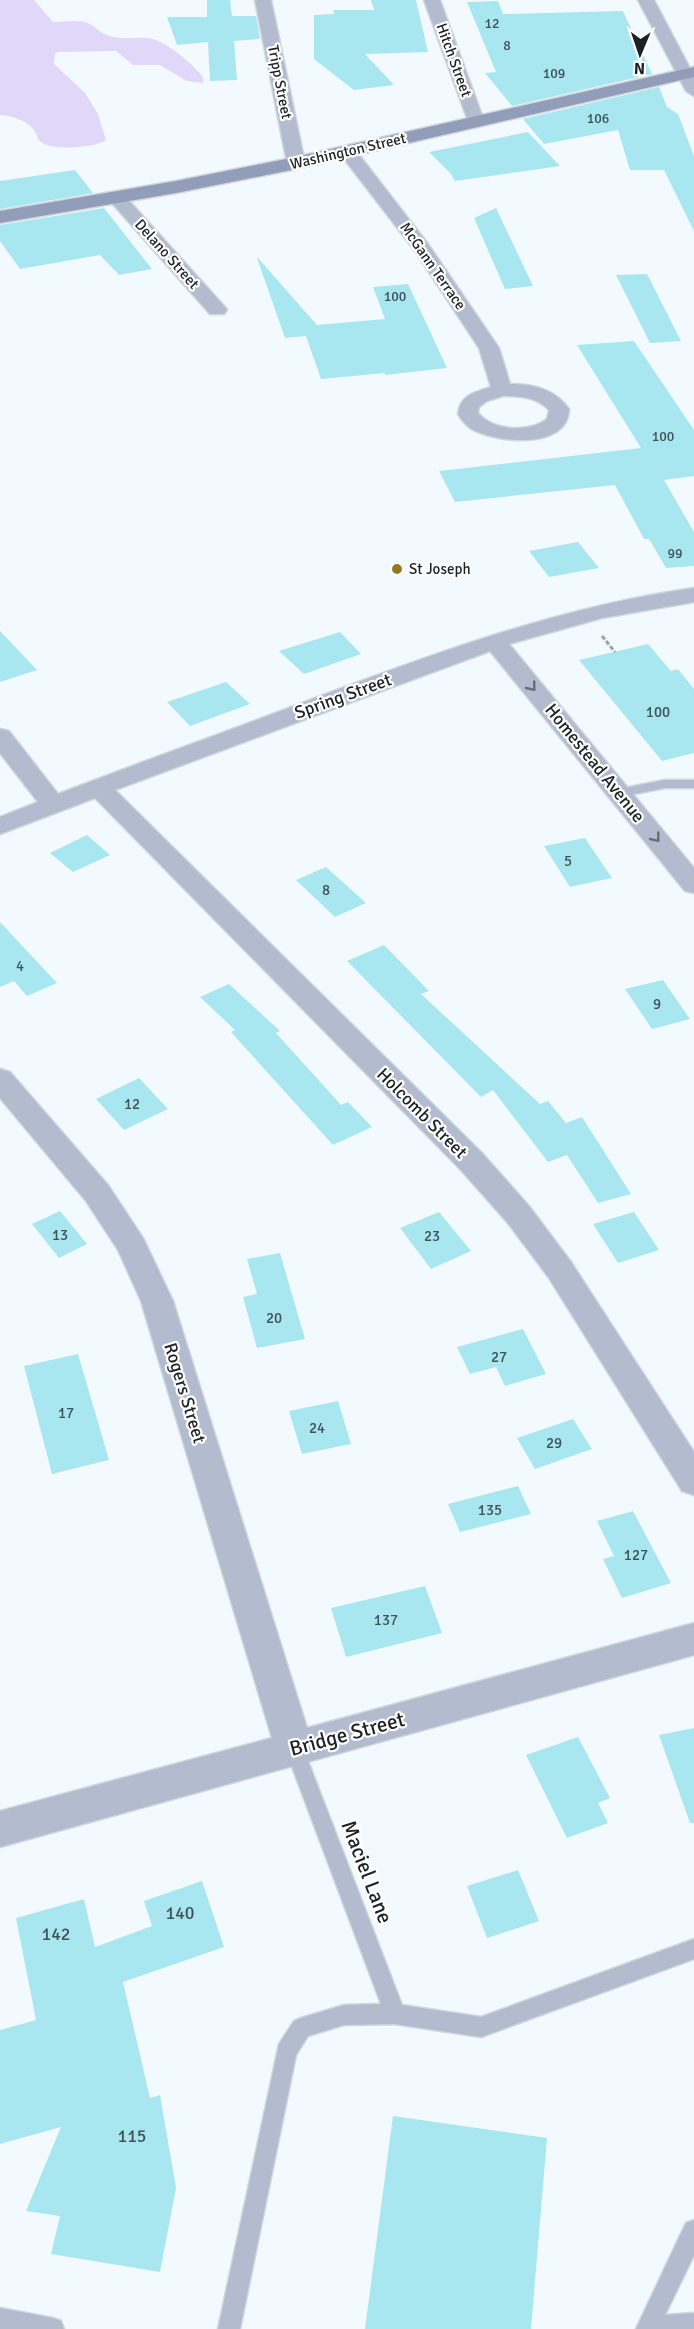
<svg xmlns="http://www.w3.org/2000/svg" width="694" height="2329" viewBox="0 0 694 2329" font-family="Signika,sans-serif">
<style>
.green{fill:#e1d7f9}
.building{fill:#a8e6f0}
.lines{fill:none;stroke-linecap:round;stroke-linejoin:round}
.lane-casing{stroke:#d1d7dc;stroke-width:3}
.street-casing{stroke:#d1d7dc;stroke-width:3}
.secondary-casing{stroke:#d1d7dc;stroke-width:3}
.path{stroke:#9ca2a5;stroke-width:3;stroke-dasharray:4.5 2;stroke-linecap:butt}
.lane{fill:#b3bbce;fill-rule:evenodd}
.street{fill:#b3bbce;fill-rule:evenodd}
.secondary{fill:#929db9;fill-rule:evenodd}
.oneway{stroke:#686e78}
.poi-dot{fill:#977821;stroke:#fff;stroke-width:2}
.labels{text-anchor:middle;stroke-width:4.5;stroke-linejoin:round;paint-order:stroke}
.far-number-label{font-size:14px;fill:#405256}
.far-street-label{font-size:15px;fill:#1e2123;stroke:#fff}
.far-poi-label{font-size:15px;fill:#1e2123;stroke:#fff;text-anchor:start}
.number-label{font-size:15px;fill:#405256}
.street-label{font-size:18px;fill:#1e2123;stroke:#fff}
.near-number-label{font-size:18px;fill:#405256}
.near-street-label{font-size:21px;fill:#1e2123;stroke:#fff}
</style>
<rect width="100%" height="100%" fill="#f3faff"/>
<path class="green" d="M0 0H34L53 22C63 22 80 19 90 24 97 28 101 34 110 36 122 40 134 37 147 38 164 39 193 64 203 77V83L187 81 160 65H133L116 51 58 52 55 54 54 64 85 93 98 114 106 140C95 148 52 151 41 142 37 139 37 134 34 130 26 120 12 116 0 115Z"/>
<path class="building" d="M207 0H230L232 16H256L260 39 234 41 237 80 210 81 208 42 177 45 167 17H207Z
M371 0H416L428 52 365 54 394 85 354 90 314 59V15L334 14 333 10H374Z
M498 1 503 14 623 11 652 74 512 106 485 73 496 72 467 2Z
M659 87 667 107 678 114 694 156V231L664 170H630L618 130 544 144 523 119Z
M528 132 560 166 455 181 451 174 429 152Z
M75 170 93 193 0 209V181Z
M104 208 152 269 119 275 100 255 20 269 0 241V225Z
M496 208 533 286 505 289 474 218Z
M257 258H258L317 325 385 319 373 287 408 284 447 368 385 375V373L321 379 306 336 285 338Z
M647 274 681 341 650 343 616 275Z
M634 341 694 430V476L664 480 694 532V566L666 568 649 539H644L615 485 455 502 439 471 641 448 577 345Z
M578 542 599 568 549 577 529 551Z
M0 631 37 670 0 682Z
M340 632 361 654 304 674 279 651Z
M648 644 671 671 678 669 694 689V753L662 761 579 660Z
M226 682 250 704 190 726 167 702Z
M87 835 110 855 73 872 50 853Z
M585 838 612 878 570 887 544 846Z
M326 867 366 903 335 917 296 880Z
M0 922 57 983 27 996 14 981 0 987Z
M384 945 429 991 421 994 540 1104 548 1101 566 1123 582 1117 631 1194 598 1203 567 1155 548 1162 493 1090 481 1097 347 961Z
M663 980 690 1019 652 1029 625 989Z
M229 984 280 1031 276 1033 341 1105 348 1102 372 1127 333 1145 231 1032 235 1030 200 997Z
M139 1078 168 1109 124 1130 96 1099Z
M60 1211 87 1244 59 1258 32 1224Z
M439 1212 471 1251 431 1269 400 1228Z
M634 1212 659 1250 618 1263 593 1224Z
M280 1253 305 1339 257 1348 243 1297 257 1294 247 1259Z
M523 1329 546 1374 505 1386 496 1367 470 1374 457 1347Z
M78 1354 109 1460 52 1474 24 1366Z
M338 1401 351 1444 302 1454 289 1411Z
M573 1419 592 1449 535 1469 517 1438Z
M518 1486 531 1514 460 1532 448 1504Z
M633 1511 671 1583 622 1598 603 1559 614 1556 597 1521Z
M425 1586 442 1633 346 1657 331 1608Z
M694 1728V1823H690L659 1735Z
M578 1737 610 1798 598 1803 608 1823 567 1838 526 1755Z
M518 1870 539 1921 487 1938 467 1886Z
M202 1881 224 1947 123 1982 150 2098 160 2095 176 2188 160 2272 51 2254 60 2216 26 2211 61 2127 0 2144V2030L36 2020 16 1918 84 1899 95 1947 152 1926 144 1901Z
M393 2116 547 2138 531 2329H365Z"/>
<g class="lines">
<defs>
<path id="lane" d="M665 780H694V788H665L619 797 613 793 619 789Z
M294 1740 301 1742 303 1748 402 2005 481 2017 694 1939V1959L481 2037 395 2024 344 2025 308 2036 296 2055 240 2329H218L279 2044 294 2021 301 2018 344 2005 381 2004 285 1748 287 1742Z
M694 2220V2255L665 2315 694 2313V2329H636L686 2223Z
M0 2308 53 2318 61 2321 64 2329H0Z"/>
<path id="street" d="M255 0H271L305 163 302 167H290L287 163Z
M424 0H440L484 121 482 125 476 126 468 121Z
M638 0H654L694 76V96L686 91Z
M347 146 353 147 428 244 499 348 510 384C533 384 555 389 569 409 568 451 494 443 470 428 465 424 461 419 458 414 460 395 475 392 491 387L479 348 415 251 338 151 341 147ZM503 396C521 396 536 397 549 410L547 419C529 433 493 431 478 413L479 407 487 401Z
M117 193 123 194 224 306 227 310 224 314H210L111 202 108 198 111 194Z
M694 588V602L602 618 509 644 694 868V893L685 891 490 651 115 790 482 1153 529 1206 571 1262 694 1452V1495L682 1491 549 1278 507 1222 460 1169 95 798 0 834V817L38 802 0 753V729L9 731 58 794C141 762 226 732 310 700 436 653 560 607 694 588Z
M0 1069 10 1072 108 1185 143 1238 173 1301 307 1728 694 1623V1655L0 1847V1811L272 1738 141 1301 118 1250 86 1201 0 1098Z"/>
<path id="secondary" d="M694 67V77L296 169 176 193 0 223V211L176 181 296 157Z"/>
</defs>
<use href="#lane" class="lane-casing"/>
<use href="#street" class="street-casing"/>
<use href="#secondary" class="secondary-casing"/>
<path class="path" d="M602 636 615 652"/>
<use href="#lane" class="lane"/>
<use href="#street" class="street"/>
<use href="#secondary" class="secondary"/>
</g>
<defs><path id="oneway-chevron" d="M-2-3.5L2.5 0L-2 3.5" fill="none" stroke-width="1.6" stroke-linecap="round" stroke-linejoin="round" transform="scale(1.5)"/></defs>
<g class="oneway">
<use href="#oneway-chevron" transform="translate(532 687) rotate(51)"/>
<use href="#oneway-chevron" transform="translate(656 838) rotate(51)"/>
</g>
<circle class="poi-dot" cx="397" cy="569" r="6"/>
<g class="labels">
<g class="far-number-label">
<text x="492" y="28">12</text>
<text x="507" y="50">8</text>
<text x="554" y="78">109</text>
<text x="598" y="123">106</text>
<text x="395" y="301">100</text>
<text x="663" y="441">100</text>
<text x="675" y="558">99</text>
</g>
<g class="far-street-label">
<text transform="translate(454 60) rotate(70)" y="5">Hitch Street</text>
<text transform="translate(280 82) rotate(79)" y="5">Tripp Street</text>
<text transform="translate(348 151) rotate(-13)" y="5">Washington Street</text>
<text transform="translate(167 254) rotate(48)" y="5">Delano Street</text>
<text transform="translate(433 266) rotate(55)" y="5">McGann Terrace</text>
</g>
<g class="far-poi-label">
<text x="409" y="574">St Joseph</text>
</g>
<g class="number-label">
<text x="658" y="717">100</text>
<text x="568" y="866">5</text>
<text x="326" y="895">8</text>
<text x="20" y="971">4</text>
<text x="657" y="1009">9</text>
<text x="132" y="1109">12</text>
<text x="60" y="1240">13</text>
<text x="432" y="1241">23</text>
<text x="274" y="1323">20</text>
<text x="499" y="1362">27</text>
<text x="66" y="1418">17</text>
<text x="317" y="1433">24</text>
<text x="554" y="1448">29</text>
<text x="490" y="1515">135</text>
<text x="636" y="1560">127</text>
<text x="386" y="1625">137</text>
</g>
<g class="street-label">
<text transform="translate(343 696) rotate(-20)" y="6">Spring Street</text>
<text transform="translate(595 763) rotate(51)" y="6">Homestead Avenue</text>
<text transform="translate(422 1113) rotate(45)" y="6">Holcomb Street</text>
<text transform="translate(185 1393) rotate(73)" y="6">Rogers Street</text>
</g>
<g class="near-number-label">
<text x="180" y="1919">140</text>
<text x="56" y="1940">142</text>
<text x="132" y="2142">115</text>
</g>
<g class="near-street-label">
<text transform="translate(347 1734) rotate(-15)" y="7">Bridge Street</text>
<text transform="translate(367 1872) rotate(69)" y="7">Maciel Lane</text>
</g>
</g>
<g transform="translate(640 54) rotate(182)" stroke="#ffffff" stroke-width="4.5" paint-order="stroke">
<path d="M0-4.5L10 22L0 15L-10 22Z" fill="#1e2123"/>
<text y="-9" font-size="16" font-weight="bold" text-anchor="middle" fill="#1e2123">N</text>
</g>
</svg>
